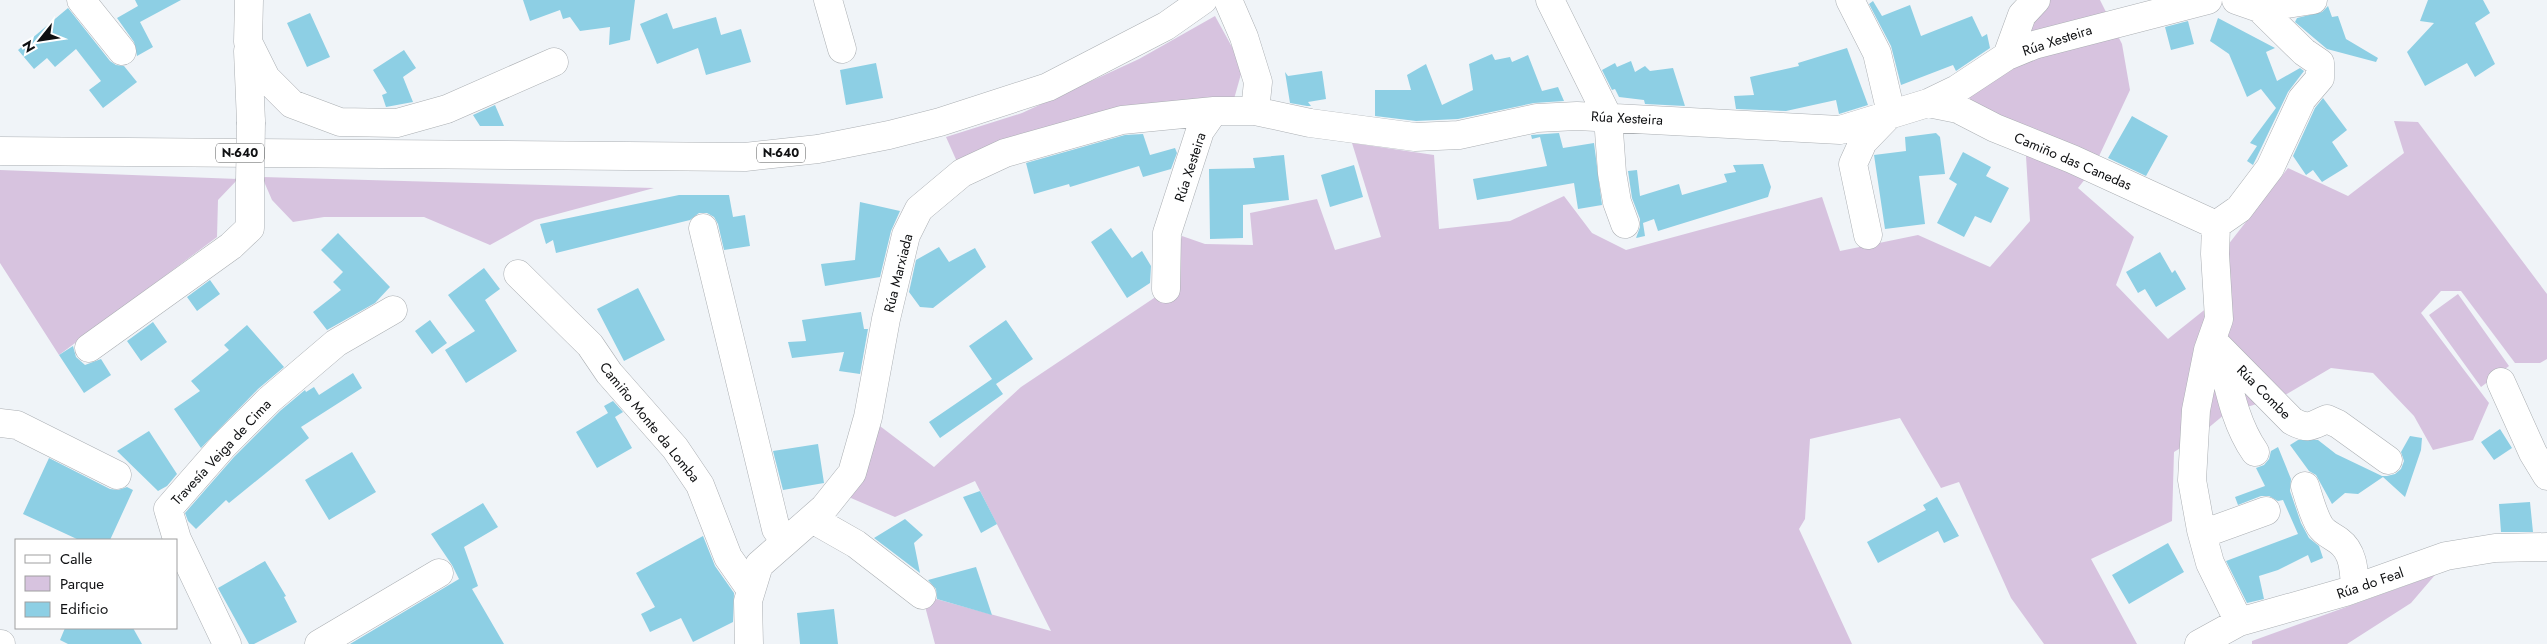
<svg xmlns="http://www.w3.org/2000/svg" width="2547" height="644" viewBox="0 0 2547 644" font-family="Jost,sans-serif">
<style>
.green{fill:#d7c3df}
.building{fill:#8dcfe4}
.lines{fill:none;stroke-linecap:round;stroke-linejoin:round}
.minor-casing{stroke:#abafb3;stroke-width:29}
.major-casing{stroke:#abafb3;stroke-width:29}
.highway-casing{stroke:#abafb3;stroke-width:29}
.minor{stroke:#fff;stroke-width:28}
.major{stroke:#fff;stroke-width:28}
.highway{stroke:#fff;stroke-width:28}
.minor-bridge-casing{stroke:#abafb3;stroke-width:29;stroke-linecap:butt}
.minor-bridge{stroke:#fff;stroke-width:28}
.labels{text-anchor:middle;stroke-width:4;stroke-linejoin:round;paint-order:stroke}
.shield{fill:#fff;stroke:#575859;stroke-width:1}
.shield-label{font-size:12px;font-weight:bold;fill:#0f1012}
.street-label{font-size:14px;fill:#0f1012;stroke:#fff}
</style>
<rect width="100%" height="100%" fill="#f0f4f8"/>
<path class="green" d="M2036 0H2100L2122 44 2130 90 2093 169 2078 188 2134 237 2116 285 2168 339 2218 299 2224 250 2288 168 2348 196 2404 153 2394 121 2418 122 2547 294V359L2540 363H2515L2461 291H2441L2421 313 2489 403 2473 440 2433 450 2414 416 2373 373 2331 368 2285 395 2225 414 2195 439 2174 452 2172 521 2091 559 2137 644H2044L2011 598 1959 482 1941 488 1900 418 1810 439 1805 519 1799 529 1852 644H935L922 595 1051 631 975 481 895 517 837 492 868 417 934 467 1021 387 1166 290 1182 236 1205 244 1253 245 1250 213 1317 199 1335 250 1381 237 1352 143 1434 155 1439 229 1510 221 1564 196 1592 233 1626 250 1822 197 1840 251 1918 235 1990 267 2030 221 2025 140 1972 109 1967 89Z
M1215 16 1243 67 1234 99 962 173 946 137 1022 113 1139 59Z
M0 170 238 179 218 200 217 237 59 355 0 263Z
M262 177 654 188 535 220 490 245 424 217H324L293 222 272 200Z
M2458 294 2509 366 2481 387 2429 315Z
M2435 575 2411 603 2347 644H2252V641Z"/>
<path class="building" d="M135 0H181L140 22 153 47 137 56 134 42 117 18 138 6Z
M523 0H635L630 40 609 45 610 27 580 31 570 17 563 19 560 10 530 21Z
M2428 0H2483L2490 13 2475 23 2495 64 2475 77 2467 63 2425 86 2407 52 2434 23 2420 21Z
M1873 1 1882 16 1910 5 1921 36 1972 16 1982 37 1987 34 1990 48 1956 71 1953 65 1901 85 1891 46 1869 4Z
M2328 6 2332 17 2338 16 2346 39 2378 58 2376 62 2327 49 2295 22 2297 18 2322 12Z
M68 8 110 61 116 65 124 66 137 82 103 108 89 90 101 81 76 49 55 67 47 58 34 69 18 50Z
M310 13 330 57 307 67 287 23Z
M667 13 673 29 716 17 721 35 741 29 751 62 706 75 698 48 657 64 640 24Z
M2218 18 2275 48 2266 52 2277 81 2300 68 2304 71 2288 92 2253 165 2247 161 2257 146 2250 143 2276 108 2261 89 2247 97 2229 54 2210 41Z
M2188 21 2194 44 2171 50 2165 27Z
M1847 48 1868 105 1839 114 1836 100 1786 111 1736 109 1734 96 1754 95 1750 77 1799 66 1798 63Z
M404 50 416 68 403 77 413 102 386 107 382 95 387 93 373 70Z
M1492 54 1495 60 1510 57 1512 62 1528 55 1542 91 1558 87 1564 101 1534 103 1458 119 1416 121 1375 116V90H1411L1407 75 1426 64 1442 105 1473 90 1469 64Z
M1631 61 1635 72 1645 66 1650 71 1673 68 1685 106 1645 104 1644 100 1619 97 1615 89 1612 90 1602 70 1615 63 1617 67Z
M876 63 883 98 846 105 840 70Z
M1322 71 1326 99 1308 102 1311 106H1307L1290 103 1285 72 1288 76Z
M2323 98 2347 130 2332 142 2348 166 2322 182 2313 170 2306 175 2293 156 2315 108Z
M495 105 504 126H480L473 115Z
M2132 116 2168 136 2146 176 2108 158Z
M1559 133 1563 148 1594 143 1602 205 1578 209 1574 183 1477 200 1473 179 1547 166 1540 137 1532 139 1531 135Z
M1936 133 1940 137 1945 174 1919 176 1925 224 1885 229 1874 155 1906 151 1905 137Z
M1143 134 1150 155 1175 148 1177 153 1171 169 1143 177 1139 166 1070 187 1069 184 1034 194 1026 163 1125 135Z
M1963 152 1991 167 1986 176 2009 188 1991 223 1975 216 1964 237 1937 223 1957 184 1949 179Z
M1284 155 1289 200 1243 205V238L1210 239 1209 169 1255 168 1253 158Z
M1763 164 1771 187 1768 197 1658 231 1654 219 1643 223 1645 236 1636 238 1640 227V219L1632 198 1628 171 1637 170 1640 196 1679 184 1682 195 1727 182 1724 174 1736 172 1733 165Z
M1354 165 1363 197 1330 207 1321 175Z
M679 195H729L733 217 745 215 750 246 724 250 718 224 714 217 707 213H699L690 220 556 253 553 240 546 244 540 224Z
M860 202 900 211 891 231 880 277 825 286 821 264 855 260Z
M1111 228 1132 258 1142 251 1151 266 1150 283 1127 298 1091 242Z
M338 233 390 287 375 303 327 330 313 312 341 290 333 282 343 272 321 250Z
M939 247 949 262 975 248 986 267 933 308 920 307 909 292 916 260Z
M2160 252 2172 273 2175 270 2186 289 2156 307 2145 289 2138 293 2126 272Z
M484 268 500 289 485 300 517 351 466 383 445 350 475 331 448 295Z
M210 280 220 294 197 311 187 297Z
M638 288 665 340 624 361 597 309Z
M861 312 864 329H868L860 374 839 371 844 352 792 358 788 342 806 341 802 320Z
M430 320 447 343 432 354 415 331Z
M1006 320 1033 359 996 384 1003 394 940 438 929 422 992 379 969 346Z
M153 322 167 342 141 361 127 341Z
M247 325 284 367 258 389 201 448 174 409 200 391 191 381 229 350 224 345Z
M73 346 76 357 85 365 101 359 111 375 84 393 59 355Z
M353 373 362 388 301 427 309 438 229 503 226 500 196 529 188 521 185 513 234 457 280 411 305 390 306 392 314 387 319 395Z
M613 401 623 412 615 417 632 448 597 468 576 432 608 413 604 406Z
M2500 429 2512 448 2494 460 2481 442Z
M149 431 177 474 167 486 158 491 117 451Z
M2410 436 2422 438 2421 450 2405 497 2383 477 2358 494 2345 493 2332 504 2316 475 2309 471 2290 445 2298 440H2318L2336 454 2382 476H2387L2395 474 2401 469 2404 461 2401 452Z
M818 444 824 483 783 490 773 451Z
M2278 447 2291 479 2290 491 2301 523 2309 538 2319 546 2323 558 2311 563 2308 555 2278 570 2259 576 2264 599 2247 603 2226 561 2298 534 2283 500 2278 501 2269 496H2261L2238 505 2235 497 2265 486 2256 468 2264 465 2269 459 2271 451Z
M352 452 376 492 329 520 305 480Z
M49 458 110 489 118 490 127 487 133 490 110 540H79L23 514Z
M980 491 997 524 981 533 963 497Z
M1937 497 1959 536 1944 543 1938 531 1878 563 1867 542 1926 510 1923 505Z
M2530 502 2533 532H2501L2499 504Z
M483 503 498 527 464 547 478 586 472 589 504 644H350L459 579 452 565 431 534Z
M905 519 923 535 914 543 920 573 874 538Z
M703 536 715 566 734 593 733 622 693 642 681 618 650 632 641 614 655 607 636 573Z
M2168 543 2184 572 2129 604 2112 575Z
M265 561 286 596 284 597 297 622 254 644H249L218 588Z
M976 567 992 615 937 599 936 589 928 580Z
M834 609 838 644H800L797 613Z
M65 628H133L142 644H68L60 640Z"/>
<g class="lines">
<defs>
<path id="minor" d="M81 0 122 51
M249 0 248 42 266 78 292 104 340 122 397 123 447 109 554 62
M828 0 842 49
M1228 0 1244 37 1258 82 1255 111
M1550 0 1608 117 1612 173 1617 202 1625 224
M1850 0 1877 53 1891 113 1863 142 1853 164 1868 235
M2236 0 2259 8 2304 52 2320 63V78L2302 99 2270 168 2239 209 2216 225 2215 254 2219 319 2208 350 2196 410 2192 480 2201 530 2210 563 2239 622
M2259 8 2313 0
M248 51 251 122
M2007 56 2022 15 2036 0
M1928 103 1958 109 1995 128 2072 159 2216 225
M703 228 776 529 785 542
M518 274 590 345 609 373 675 448 700 485 728 557 751 590
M1166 289 1167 233 1200 131 1214 111H1255L1310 123 1415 137 1459 135 1537 118 1577 116 1840 130 1928 103 1957 89 2007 56 2034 45 2208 0
M2219 347 2292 421C2309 430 2311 426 2327 419L2338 424 2388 460
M89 348 231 246 250 228V181
M2219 348C2228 383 2234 422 2255 452
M2501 382 2533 453 2547 476
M0 423 17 425 117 475
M2305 486C2309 498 2313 515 2320 526 2325 534 2333 536 2339 541 2354 552 2354 572 2355 588
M812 519 856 544 922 595
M2201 530 2208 532 2266 511
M227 644 177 539 168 509 223 446 269 400 336 343 393 310
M319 644 439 573
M749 644 748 601 759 565 824 508 852 473 868 417 886 319 906 235 919 209 962 173 1005 153 1122 120 1214 111
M2199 644 2239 622 2345 592 2446 556 2495 548 2547 547"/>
<path id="major" d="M0 644H1"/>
<path id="highway" d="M0 151 745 157 818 149 889 135 940 122 1048 87 1166 26 1203 0"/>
</defs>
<use href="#minor" class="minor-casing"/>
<use href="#major" class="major-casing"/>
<use href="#highway" class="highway-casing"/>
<use href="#minor" class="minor"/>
<use href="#major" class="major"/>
<use href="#highway" class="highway"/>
<defs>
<path id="minor-bridge" d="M250 181 251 122"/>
</defs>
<use href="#minor-bridge" class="minor-bridge-casing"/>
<use href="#minor-bridge" class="minor-bridge"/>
</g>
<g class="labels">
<g class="shield">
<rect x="216" y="143.5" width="48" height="19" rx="4"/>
<rect x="757" y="143.5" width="48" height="19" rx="4"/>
</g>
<g class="shield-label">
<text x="240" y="157">N-640</text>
<text x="781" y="157">N-640</text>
</g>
<g class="street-label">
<text transform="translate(2057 40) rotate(-18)" y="5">Rúa Xesteira</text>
<text transform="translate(1627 118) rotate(3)" y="5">Rúa Xesteira</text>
<text transform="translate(2073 161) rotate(23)" y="5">Camiño das Canedas</text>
<text transform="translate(1190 167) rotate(-72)" y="5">Rúa Xesteira</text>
<text transform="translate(898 273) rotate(-76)" y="5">Rúa Marxiada</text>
<text transform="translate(2264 392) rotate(45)" y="5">Rúa Combe</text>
<text transform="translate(650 422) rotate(51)" y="5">Camiño Monte da Lomba</text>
<text transform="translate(221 452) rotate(-47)" y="5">Travesía Veiga de Cima</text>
<text transform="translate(2370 583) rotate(-19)" y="5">Rúa do Feal</text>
</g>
</g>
<rect x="15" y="539" width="162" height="90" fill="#ffffff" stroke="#9f9fa0"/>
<rect x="25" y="555" width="25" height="8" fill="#ffffff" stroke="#9f9fa0"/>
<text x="60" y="564" font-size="15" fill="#0f1012">Calle</text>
<rect x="25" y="576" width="25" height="15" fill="#d7c3df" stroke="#9f9fa0"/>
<text x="60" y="589" font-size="15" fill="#0f1012">Parque</text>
<rect x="25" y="602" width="25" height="15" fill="#8dcfe4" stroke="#9f9fa0"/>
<text x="60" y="614" font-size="15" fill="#0f1012">Edificio</text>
<g transform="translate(40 40) rotate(240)" stroke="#ffffff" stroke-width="4" paint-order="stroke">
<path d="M0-4L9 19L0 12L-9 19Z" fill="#0f1012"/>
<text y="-8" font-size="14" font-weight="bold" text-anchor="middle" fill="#0f1012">N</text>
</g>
</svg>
